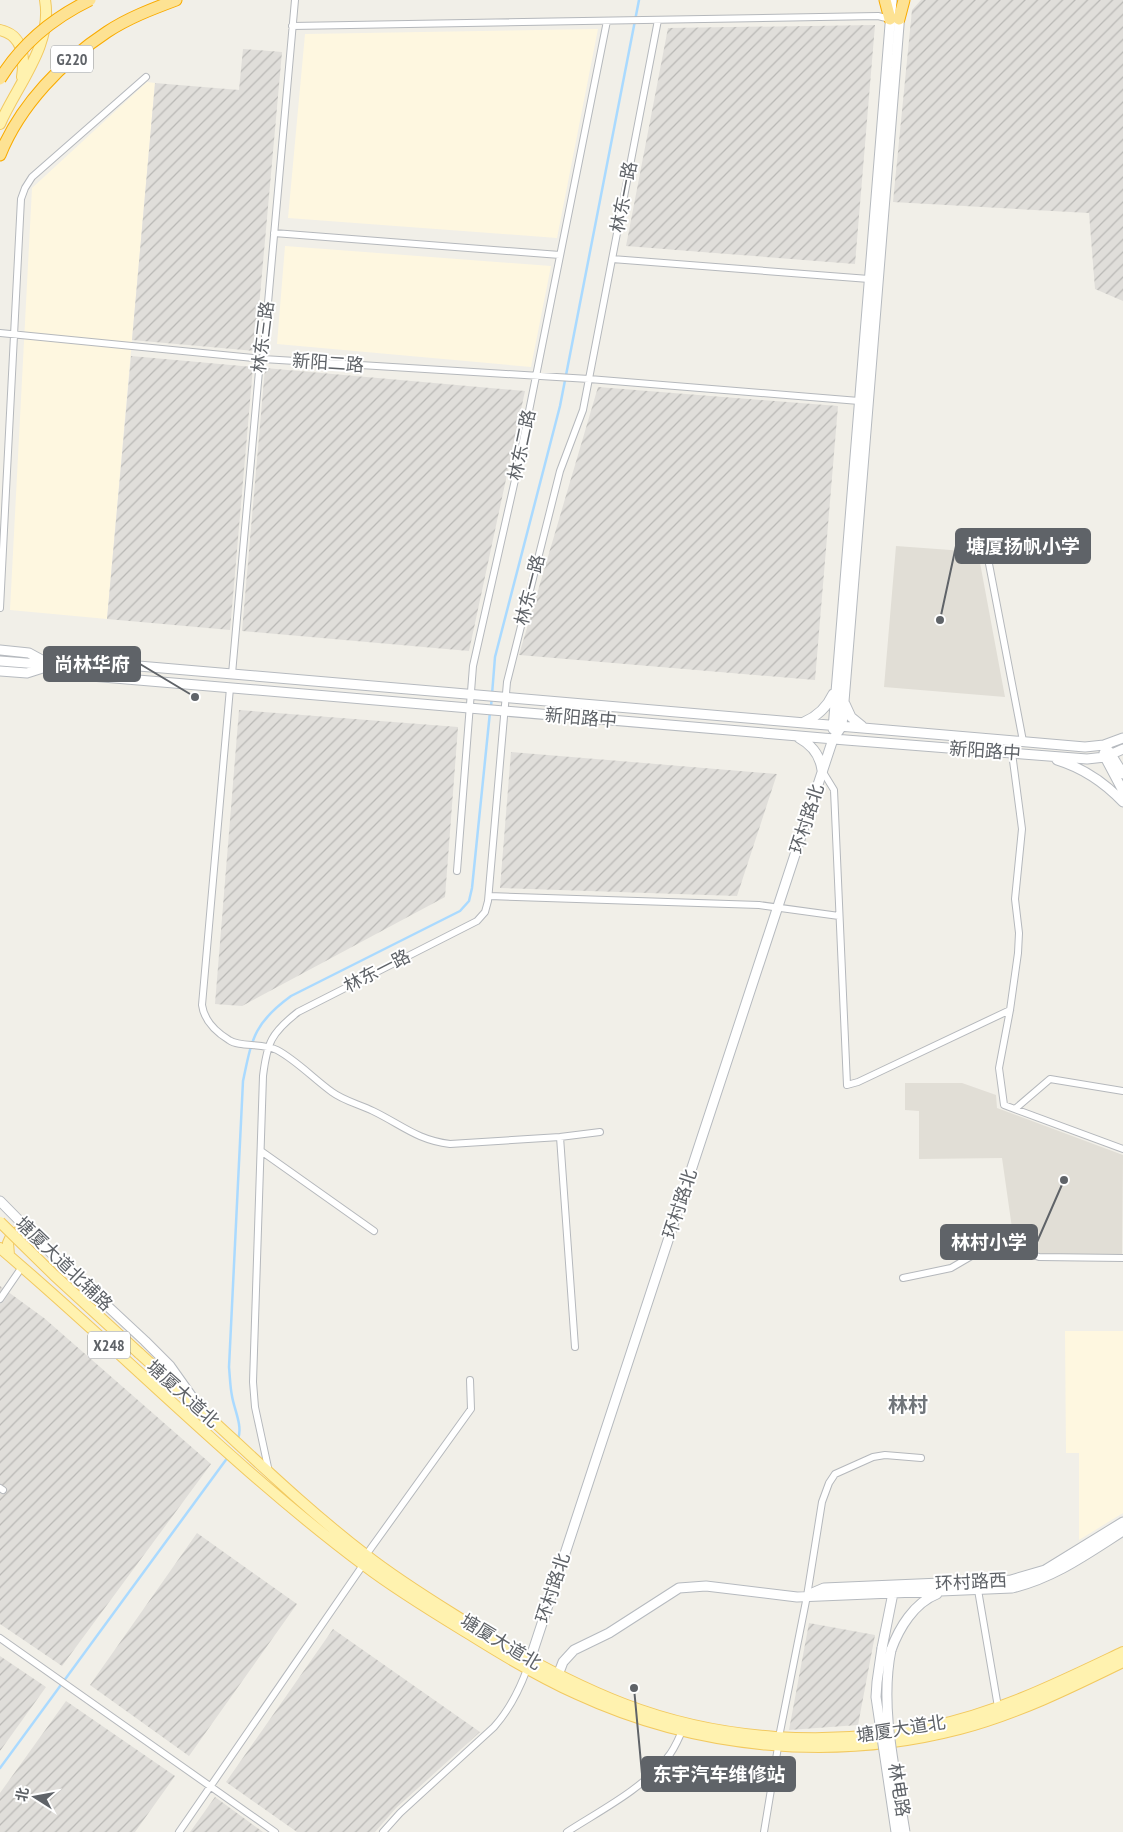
<svg xmlns="http://www.w3.org/2000/svg" width="1123" height="1832" viewBox="0 0 1123 1832" font-family="'PT Sans Narrow','Noto Sans SC',sans-serif">
<style>
.commercial{fill:#fef7e0}
.industrial{fill:url(#industrial-furrows)}
.education{fill:#e1ded6}
.lines{fill:none;stroke-linecap:round;stroke-linejoin:round}
.stream{stroke:#aadaff;stroke-width:2.5}
.street-casing{stroke:#b5b8bc;stroke-width:8}
.secondary-casing{stroke:#b6babf;stroke-width:11}
.primary-casing{stroke:#f2c960;stroke-width:12}
.highway-casing{stroke:#f9ab00;stroke-width:13}
.street{stroke:#fff;stroke-width:6}
.secondary{stroke:#fff;stroke-width:9}
.primary{stroke:#fff2af;stroke-width:10}
.highway{stroke:#fde293;stroke-width:11}
.secondary-bridge-casing{stroke:#b6babf;stroke-width:11;stroke-linecap:butt}
.primary-bridge-casing{stroke:#f2c960;stroke-width:12;stroke-linecap:butt}
.highway-bridge-casing{stroke:#f9ab00;stroke-width:13;stroke-linecap:butt}
.secondary-bridge{stroke:#fff;stroke-width:9}
.primary-bridge{stroke:#fff2af;stroke-width:10}
.highway-bridge{stroke:#fde293;stroke-width:11}
.labels{text-anchor:middle;stroke-width:4;stroke-linejoin:round;paint-order:stroke}
.shield{fill:#fff;stroke:#8f9295;stroke-width:1}
.shield-label{font-size:16px;font-weight:bold;fill:#5f6368}
.street-label{font-size:18px;fill:#5f6368;stroke:#fff}
.quarter-label{font-size:20px;font-weight:bold;fill:#70757a;stroke:#fff}
.leader{fill:none;stroke:#5f6368;stroke-width:2}
.callout-dot{fill:#5f6368;stroke:#fff;stroke-width:2}
.callout{fill:#5f6368;stroke:#5f6368;stroke-width:2}
.callout-label{font-size:19px;text-anchor:middle;font-weight:bold;fill:#fff}
</style>
<defs>
<pattern id="industrial-furrows" width="10" height="10" patternUnits="userSpaceOnUse" patternTransform="scale(1.25)"><rect width="10" height="10" fill="#e0deda"/><path d="M-1 1l2-2M0 10L10 0M9 11l2-2" fill="none" stroke="#b9b8b5"/></pattern>
</defs>
<rect width="100%" height="100%" fill="#f1efe8"/>
<path class="commercial" d="M598 29 557 238 288 218 305 34Z
M147 82 155 83 107 619 10 610 32 188Z
M285 246 551 266 531 367 277 344Z
M1065 1331H1123V1513L1079 1540V1453H1066Z"/>
<path class="industrial" d="M921 0H1123V301L1095 289 1089 213 893 202 912 10Z
M875 25 855 264 626 246 668 28Z
M243 49 282 52 255 351 132 340 155 83 239 90Z
M131 356 253 367 230 630 107 619Z
M265 368 525 391 469 651 242 631Z
M598 387 838 406 815 680 519 655Z
M239 710 458 727 445 897 242 1006 215 1004Z
M511 752 777 774 737 896 500 888Z
M0 1286 44 1318 211 1464 62 1666 0 1624Z
M197 1533 297 1604 189 1756 90 1685Z
M809 1623 875 1635 858 1725 789 1730Z
M333 1629 480 1732 396 1808 375 1832H297L226 1782Z
M0 1656 46 1687 0 1751Z
M66 1701 175 1776 135 1832H0V1793Z
M215 1797 263 1832H190Z"/>
<path class="education" d="M896 546 978 552 1005 697 884 687Z
M905 1083H962L996 1095 997 1108 1123 1155 1122 1254H1042L1014 1242 1002 1158 919 1159V1111L905 1110Z"/>
<g class="lines">
<path class="stream" d="M491 707 495 657 560 406 639 0
M238 1439C243 1426 234 1409 232 1396 230 1386 230 1377 229 1367L243 1081C252 1038 254 1023 291 996L460 911 469 901 472 888 490 712
M0 1768 228 1457"/>
<defs>
<path id="street" d="M292 26 878 16 890 19
M274 233 560 255
M612 259 869 279
M0 333 263 359 589 379 859 401
M985 543 1023 741
M0 608 21 199 25 188 32 177 146 77
M232 674 259 371 263 359 295 0
M230 688 202 1005C204 1020 216 1032 229 1040 240 1048 262 1042 277 1050 296 1060 314 1079 332 1092 344 1101 359 1104 373 1111 402 1125 417 1140 450 1144L560 1137 600 1132
M1012 753 1022 829 1015 899 1019 933 1018 953 1010 1010 999 1068 1004 1105 1123 1149
M823 772 834 790 847 1085 858 1082 1010 1010
M457 871 473 666 517 471 607 21
M489 896 759 905 839 916
M1015 1109 1050 1079 1123 1091
M560 1137 575 1347
M261 1151 374 1231
M903 1278 951 1268 975 1254 1013 1248 1039 1257 1123 1258
M0 1299 22 1267
M269 1472 255 1407 253 1382 263 1076C267 1043 271 1033 298 1012L477 921 485 912 488 901 507 682 560 471 583 410 658 20
M0 1488 3 1490
M366 1555 471 1409 470 1380
M978 1590 998 1707
M0 1638 275 1832
M779 1737 807 1596 822 1502 829 1483 835 1474 873 1457 885 1455 921 1458
M179 1832 363 1565
M383 1832 400 1813 494 1727C510 1709 519 1691 527 1669
M567 1832C601 1810 641 1790 667 1758 674 1750 678 1740 682 1731
M764 1832 778 1747"/>
<path id="secondary" d="M0 650 29 653 51 665 79 675 846 740 1087 759 1105 757 1123 749
M0 661 51 665 80 661 1085 747 1104 745 1123 738
M0 671 27 673 49 666
M845 704 851 717 862 726
M804 722C818 716 827 707 833 694
M833 729 892 0
M799 738C812 745 820 755 822 770
M1109 751 1123 774
M1104 753 1105 757 1123 791
M1057 760C1083 768 1104 782 1123 802
M0 1201 59 1261 145 1341 170 1366 192 1397
M810 1594 824 1588 1011 1580 1045 1570 1123 1522
M882 1648 893 1593 895 1590
M891 1650C899 1628 914 1603 937 1594
M528 1666 833 739 842 726 900 13
M558 1675 563 1662 574 1650 609 1633 679 1588 706 1586 797 1597 1012 1588C1054 1578 1087 1554 1123 1531"/>
<path id="primary" d="M0 30C23 35 25 57 22 77
M0 124C17 85 53 45 45 0
M0 1248C123 1352 235 1469 365 1566 398 1591 433 1612 469 1634 504 1656 539 1677 577 1694 696 1749 833 1762 960 1729 1017 1714 1070 1688 1123 1662
M9 1255 8 1243 12 1234 21 1231 32 1234
M139 1353C163 1375 187 1396 210 1418 261 1465 311 1513 366 1555 399 1581 434 1602 469 1624 519 1655 570 1683 624 1704 720 1741 829 1747 929 1727 998 1713 1060 1682 1123 1652"/>
<path id="highway" d="M885 0 890 19
M899 19 904 0
M0 155C20 105 63 61 107 32 128 18 152 9 176 0"/>
</defs>
<use href="#street" class="street-casing"/>
<use href="#secondary" class="secondary-casing"/>
<use href="#primary" class="primary-casing"/>
<use href="#highway" class="highway-casing"/>
<use href="#street" class="street"/>
<use href="#secondary" class="secondary"/>
<use href="#primary" class="primary"/>
<use href="#highway" class="highway"/>
<defs>
<path id="secondary-bridge" d="M882 1648 877 1682 876 1697 896 1832
M891 1650C879 1708 896 1774 905 1832"/>
<path id="primary-bridge" d="M0 1222 54 1275 139 1353"/>
<path id="highway-bridge" d="M0 79C22 43 53 18 90 0"/>
</defs>
<use href="#secondary-bridge" class="secondary-bridge-casing"/>
<use href="#primary-bridge" class="primary-bridge-casing"/>
<use href="#highway-bridge" class="highway-bridge-casing"/>
<use href="#secondary-bridge" class="secondary-bridge"/>
<use href="#primary-bridge" class="primary-bridge"/>
<use href="#highway-bridge" class="highway-bridge"/>
</g>
<g class="labels">
<g class="shield">
<rect x="51" y="45.5" width="42" height="27" rx="4"/>
<rect x="88" y="1331.5" width="42" height="27" rx="4"/>
</g>
<g class="shield-label">
<text x="72" y="65">G220</text>
<text x="109" y="1351">X248</text>
</g>
<g class="street-label">
<text transform="translate(624 197) rotate(-79)" y="6">林东一路</text>
<text transform="translate(263 337) rotate(-83)" y="6">林东三路</text>
<text transform="translate(328 363) rotate(4)" y="6">新阳二路</text>
<text transform="translate(522 445) rotate(-78)" y="6">林东二路</text>
<text transform="translate(530 590) rotate(-76)" y="6">林东一路</text>
<text transform="translate(581 718) rotate(5)" y="6">新阳路中</text>
<text transform="translate(985 751) rotate(4)" y="6">新阳路中</text>
<text transform="translate(807 819) rotate(-72)" y="6">环村路北</text>
<text transform="translate(377 971) rotate(-27)" y="6">林东一路</text>
<text transform="translate(680 1204) rotate(-72)" y="6">环村路北</text>
<text transform="translate(64 1264) rotate(44)" y="6">塘厦大道北辅路</text>
<text transform="translate(183 1394) rotate(42)" y="6">塘厦大道北</text>
<text transform="translate(971 1582) rotate(-3)" y="6">环村路西</text>
<text transform="translate(553 1588) rotate(-72)" y="6">环村路北</text>
<text transform="translate(501 1642) rotate(31)" y="6">塘厦大道北</text>
<text transform="translate(901 1729) rotate(-9)" y="6">塘厦大道北</text>
<text transform="translate(899 1790) rotate(81)" y="6">林电路</text>
</g>
<g class="quarter-label">
<text x="908" y="1412">林村</text>
</g>
</g>
<path class="leader" d="M940 620L956 546M195 697L140 664M1064 1180L1037 1242M634 1688L642 1774"/>
<g class="callout-dot">
<circle cx="940" cy="620" r="5"/>
<circle cx="195" cy="697" r="5"/>
<circle cx="1064" cy="1180" r="5"/>
<circle cx="634" cy="1688" r="5"/>
</g>
<g class="callout">
<rect x="956" y="529" width="134" height="34" rx="5"/>
<rect x="44" y="647" width="96" height="34" rx="5"/>
<rect x="941" y="1225" width="96" height="34" rx="5"/>
<rect x="642" y="1757" width="153" height="34" rx="5"/>
</g>
<g class="callout-label">
<text x="1023" y="553">塘厦扬帆小学</text>
<text x="92" y="671">尚林华府</text>
<text x="989" y="1249">林村小学</text>
<text x="719" y="1781">东宇汽车维修站</text>
</g>
<g transform="translate(35 1797) rotate(281)" stroke="#ffffff" stroke-width="4" paint-order="stroke">
<path d="M0-4L9 19L0 12L-9 19Z" fill="#5f6368"/>
<text y="-8" font-size="14" font-weight="bold" text-anchor="middle" fill="#5f6368">北</text>
</g>
</svg>
